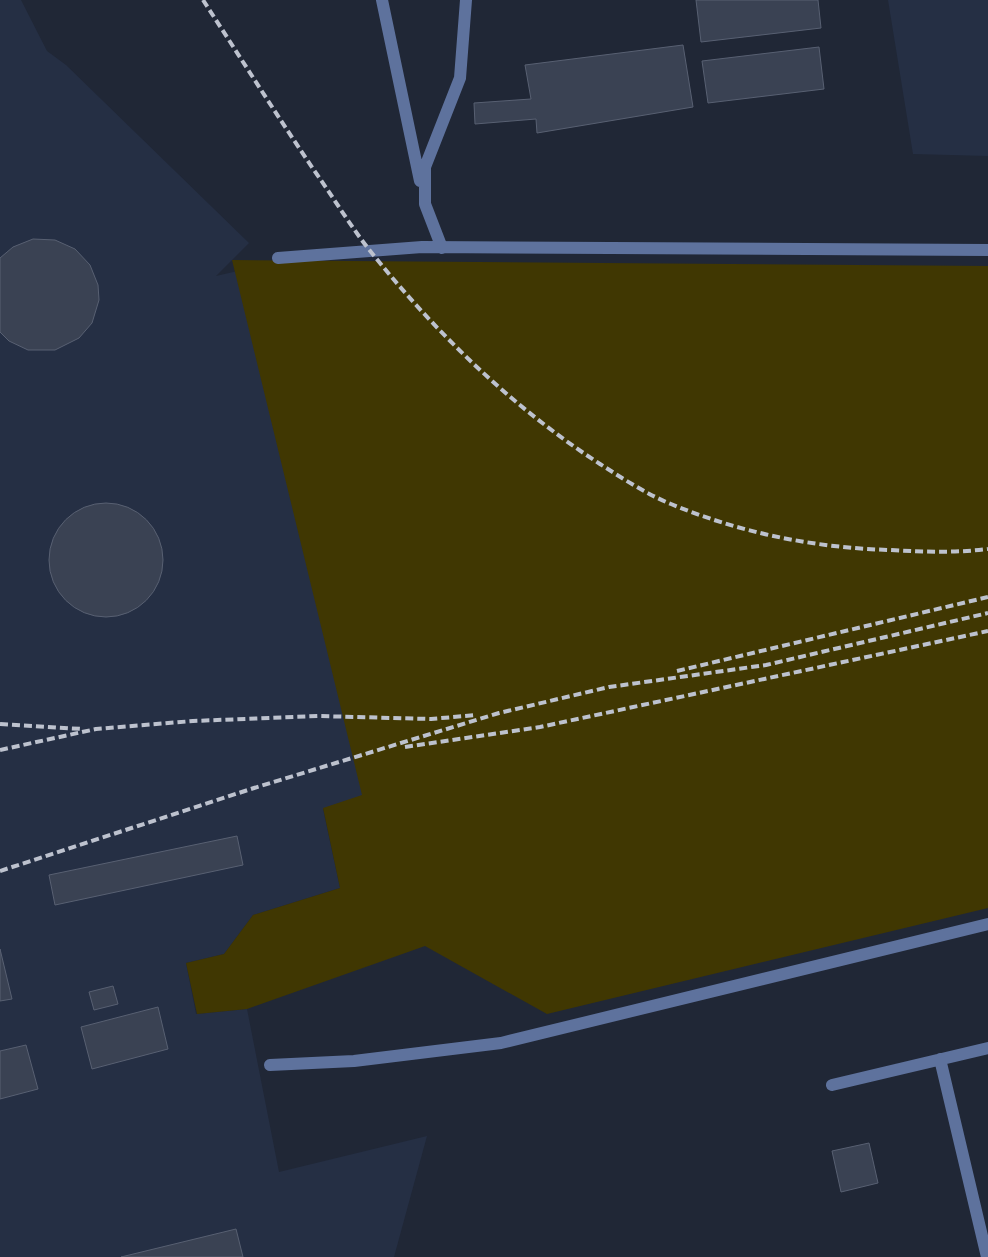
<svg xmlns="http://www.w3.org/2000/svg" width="988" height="1257" viewBox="0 0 988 1257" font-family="Rubik,sans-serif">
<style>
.built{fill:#252f44}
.green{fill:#403702}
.building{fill:#3a4253;stroke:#586072}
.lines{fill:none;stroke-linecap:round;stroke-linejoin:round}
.minor{stroke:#5e729d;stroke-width:12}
.rail{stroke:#bdc2ce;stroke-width:4;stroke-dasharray:8 4;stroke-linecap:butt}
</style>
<rect width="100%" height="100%" fill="#202736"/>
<path class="built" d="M0 0H21L47 51 66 65 249 243 216 276 242 270 363 796 323 809 340 888 253 915 224 954 186 963 196 1014 247 1009 279 1172 427 1136 394 1257H0Z
M888 0H988V156L913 154Z"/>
<path class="green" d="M232 260 988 266V908L547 1014 425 946 247 1009 197 1014 186 963 224 954 253 915 340 888 323 808 362 795Z"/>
<path class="building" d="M696 0H818L821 28 701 42Z
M683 45 693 107 537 133 536 119 475 124 474 103 531 99 525 65Z
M819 47 824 89 708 103 702 61Z
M33 239 55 240 75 249 90 265 98 285 99 300 92 323 79 338 55 350H28L9 341 0 332V258L13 247Z
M49 560a57 57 0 1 1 114 0a57 57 0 1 1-114 0Z
M237 836 243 865 55 905 49 875Z
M0 949 12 999 0 1001Z
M113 986 118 1004 94 1010 89 992Z
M158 1007 168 1049 92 1069 81 1027Z
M26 1045 38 1089 0 1099V1051Z
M869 1143 878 1183 841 1192 832 1151Z
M236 1229 243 1257H121Z"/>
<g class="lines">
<path class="minor" d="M382 0 420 181
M442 248 425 204V167L460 78 466 0
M278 258 422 247 988 250
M940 1059 987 1257
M270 1065 354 1061 501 1043 988 924
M832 1085 988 1048"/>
<path class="rail" d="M203 0C244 63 284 127 327 189 341 210 355 232 371 252 436 333 512 407 600 464 622 478 646 494 671 504 741 533 815 548 891 550 924 552 955 553 988 549
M677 671 988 597
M0 724 82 729
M405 747 540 727 988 631
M0 750 96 729 193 721 318 716 431 719 476 715
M0 871 254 788 499 713 609 687 766 665 988 613"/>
</g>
</svg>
